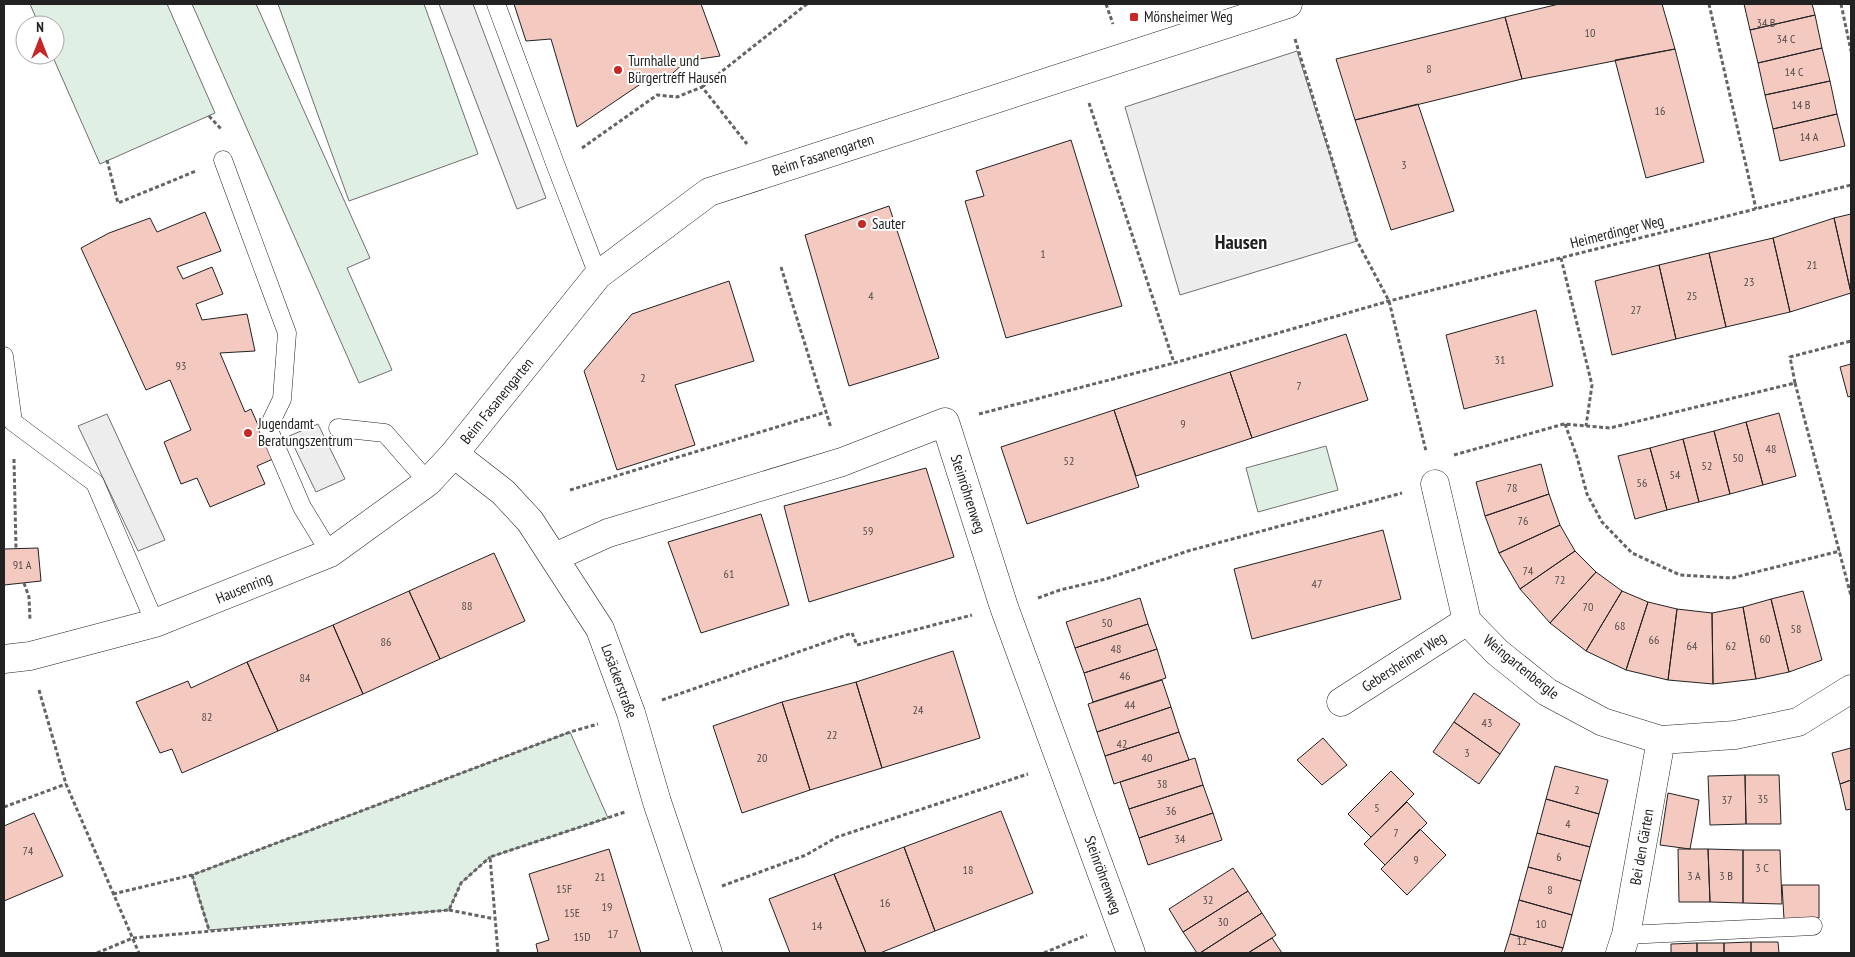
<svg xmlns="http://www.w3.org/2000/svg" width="1855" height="957" viewBox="0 0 1855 957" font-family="'PT Sans Narrow',sans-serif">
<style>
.green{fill:#e0efe3;stroke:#6f6f6f}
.parking{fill:#ededed;stroke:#6f6f6f}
.building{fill:#f3c9c0;stroke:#222}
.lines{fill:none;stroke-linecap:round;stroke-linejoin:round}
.lane-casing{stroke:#222;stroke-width:19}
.street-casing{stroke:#222;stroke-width:29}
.path{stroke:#646464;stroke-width:3;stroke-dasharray:4 2.5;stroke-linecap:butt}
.lane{stroke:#fff;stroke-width:18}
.street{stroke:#fff;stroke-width:28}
.poi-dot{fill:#c62828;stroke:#fff;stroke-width:2}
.labels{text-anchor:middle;stroke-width:4;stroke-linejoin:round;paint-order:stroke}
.number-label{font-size:12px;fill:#564c4a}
.poi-label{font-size:15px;fill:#222;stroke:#fff;text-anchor:start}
.street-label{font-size:15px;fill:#222;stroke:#fff}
.district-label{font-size:20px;font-weight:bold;fill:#222;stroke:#fff}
</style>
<rect width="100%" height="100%" fill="#fff"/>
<path class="green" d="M30 4H167L215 113 100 164 52 55H55V25H39Z
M192 4H256L370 258 347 268 392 370 359 383Z
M278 4H424L478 154 349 201Z
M1326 446 1338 490 1258 512 1246 468Z
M570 732 608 818 490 857 461 883 449 910 209 930 192 875Z"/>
<path class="parking" d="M439 4H473L546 198 517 209Z
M1297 51 1357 241 1180 295 1125 107Z
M107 414 165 540 138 551 78 426Z
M318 424 345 479 316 492 289 436Z"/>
<path class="building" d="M514 4H701L720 56 686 61 660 85 648 79 577 127 551 39 526 41Z
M1559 4H1662L1675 49 1522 79 1505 17Z
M1744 4H1812L1815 15 1750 30Z
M1815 15 1822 48 1758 63 1750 30Z
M1505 17 1522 79 1355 120 1336 59Z
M1822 48 1830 81 1765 95 1758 63Z
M1675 49 1704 162 1646 178 1615 60Z
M1830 81 1837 114 1773 129 1765 95Z
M1418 104 1454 211 1391 230 1355 120Z
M1837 114 1845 146 1780 161 1773 129Z
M1071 140 1122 306 1006 338 965 201 984 196 976 171Z
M889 206 939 358 849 386 805 235Z
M205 212 221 251 177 267 183 279 212 267 223 294 196 304 202 320 247 314 255 351 220 353 245 412 251 409 273 459 257 466 265 484 210 507 197 478 181 484 164 442 191 430 170 380 146 390 81 248 109 233 150 218 157 232Z
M1851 214V293L1834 218Z
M1834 218 1851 293 1790 312 1773 238Z
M1773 238 1790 312 1726 327 1709 253Z
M1709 253 1726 327 1676 339 1659 265Z
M1659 265 1676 339 1612 355 1595 281Z
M729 281 754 361 675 385 695 445 617 470 584 371 632 314Z
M1536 310 1553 386 1464 409 1446 335Z
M1346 334 1368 400 1252 438 1230 372Z
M1851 364V396L1848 397 1840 367Z
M1230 372 1252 438 1136 476 1114 410Z
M1114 410 1139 487 1027 524 1001 447Z
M1779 413 1796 476 1763 485 1746 422Z
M1746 422 1763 485 1730 494 1714 431Z
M1714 431 1730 494 1699 502 1683 439Z
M1683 439 1699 502 1667 510 1650 448Z
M1650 448 1667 510 1635 519 1618 456Z
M1541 464 1549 494 1485 516 1476 482Z
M926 468 954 557 809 602 784 506Z
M1549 494 1560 525 1499 553 1485 516Z
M761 514 789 605 701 633 668 542Z
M1560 525 1575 551 1520 589 1499 553Z
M1383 530 1401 599 1252 639 1234 569Z
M38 548 41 581 4 585V549Z
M1575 551 1596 572 1550 623 1520 589Z
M494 553 525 621 440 659 409 591Z
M1596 572 1622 591 1586 651 1550 623Z
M409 591 440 659 363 694 333 625Z
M1622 591 1648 602 1626 670 1586 651Z
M1803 591 1822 660 1789 672 1771 599Z
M1140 598 1148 624 1075 648 1066 622Z
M1771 599 1789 672 1756 679 1743 607Z
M1648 602 1677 609 1668 680 1626 670Z
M1743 607 1756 679 1713 684 1712 613Z
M1677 609 1712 613 1713 684 1668 680Z
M1148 624 1157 649 1084 673 1075 648Z
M333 625 363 694 278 731 247 662Z
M1157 649 1166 678 1093 702 1084 673Z
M953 651 980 738 882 768 856 682Z
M247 662 278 731 182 773 172 749 160 753 136 702 188 681 191 688Z
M1162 680 1171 707 1097 732 1088 704Z
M856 682 882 768 810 790 782 702Z
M1474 693 1520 724 1500 754 1454 722Z
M782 702 810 790 742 813 713 726Z
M1171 707 1179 732 1105 756 1097 732Z
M1454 722 1500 754 1479 784 1433 752Z
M1179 732 1189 760 1114 784 1105 756Z
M1323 738 1347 765 1322 785 1297 760Z
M1851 748V780L1840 784 1832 753Z
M1195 758 1203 785 1129 809 1120 782Z
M1555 766 1608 780 1599 814 1546 799Z
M1391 771 1414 794 1371 837 1348 814Z
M1745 775 1746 824 1710 825 1708 776Z
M1745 775H1779L1781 824H1746Z
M1851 780V809L1846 810 1840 784Z
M1203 785 1213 813 1139 838 1129 809Z
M1668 793 1699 800 1690 849 1660 845Z
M1546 799 1599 814 1590 847 1537 833Z
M1407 802 1427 823 1385 865 1364 844Z
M1001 811 1033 893 935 931 904 847Z
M34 813 63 876 4 901V826Z
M1213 813 1222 840 1148 865 1139 838Z
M1420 829 1446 855 1407 895 1381 869Z
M1537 833 1590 847 1581 881 1528 867Z
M904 847 935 931 880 953H866L834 874Z
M609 849 641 953H538L536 944 549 940 529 874Z
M1678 849H1708L1710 902H1679Z
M1708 849 1743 850V903L1710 902Z
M1743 850H1780L1782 904 1743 903Z
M1528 867 1581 881 1572 915 1519 900Z
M1233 868 1248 891 1183 932 1169 909Z
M834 874 866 953H790L769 899Z
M1782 885H1819V918L1784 919Z
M1248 891 1262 913 1200 953H1197L1183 932Z
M1519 900 1572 915 1563 948 1510 934Z
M1262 913 1276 935 1272 938 1248 953H1200Z
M1510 934 1563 948 1561 953H1504Z
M1272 938 1282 953H1248Z
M1751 942V953H1724V943Z
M1751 942H1778L1779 953H1751Z
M1697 943V953H1671V944Z
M1697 943H1724V953H1697Z"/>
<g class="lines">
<defs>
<path id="lane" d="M496 4 556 166 598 275
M223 160 287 333 282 399 268 428 302 507 330 553
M4 356 13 422 95 483 155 623
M338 428 385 433 428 482
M1626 935 1813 926"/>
<path id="street" d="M454 454 503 492 530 521 600 629 631 713 657 802 708 953
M1435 484 1467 621 1497 652 1547 692 1603 722 1661 740 1735 735 1798 722 1851 689
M555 557 608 533 842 462 945 422 1004 607 1131 953
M4 659 30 656 155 623 330 553 428 482 454 454 598 275 709 192 1288 4
M1341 702 1467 621
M1620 953 1626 935 1661 740"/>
</defs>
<use href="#lane" class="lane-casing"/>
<use href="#street" class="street-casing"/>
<path class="path" d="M1106 4 1113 24
M1709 4 1756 209
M1841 4 1851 51
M1295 39 1357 241 1389 301 1426 451
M702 87 807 4
M1089 103 1174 363
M209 116 222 130
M582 148 657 95 677 97 702 87 747 144
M107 160 118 203 196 171
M1561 258 1592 385 1586 426
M781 267 831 428
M1795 383 1851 596
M979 414 1174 363 1389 301 1851 185
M1565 424 1577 457 1587 494 1602 522 1632 553 1680 575 1732 578 1840 551
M1454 455 1564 424 1610 428 1795 383 1790 357 1851 341
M14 459 16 549
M570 490 826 412
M24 583 29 597 30 620
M1038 598 1060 590 1106 579 1188 551 1402 493
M39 690 66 784 139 953
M662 700 852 633 857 645 972 615
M4 807 66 784
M192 875 209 930
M722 886 806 855 837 837 1028 774
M113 894 192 875 570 732 598 724
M449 910 495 919
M97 953 133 938 449 910 461 883 490 857
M498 953 490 857 625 812
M1044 953 1087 935"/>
<use href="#lane" class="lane"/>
<use href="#street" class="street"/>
</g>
<g class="poi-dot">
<rect x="1129" y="12" width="10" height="10" rx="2.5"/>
<circle cx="618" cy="70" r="5"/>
<circle cx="862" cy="224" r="5"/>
<circle cx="248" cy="433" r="5"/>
</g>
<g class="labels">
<g class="number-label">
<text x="1766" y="27">34 B</text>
<text x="1590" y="37">10</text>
<text x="1786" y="43">34 C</text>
<text x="1429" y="73">8</text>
<text x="1794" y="76">14 C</text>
<text x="1801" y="109">14 B</text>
<text x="1660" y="115">16</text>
<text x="1809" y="141">14 A</text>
<text x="1404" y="169">3</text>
<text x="1043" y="258">1</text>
<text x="1812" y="269">21</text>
<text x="1749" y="286">23</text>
<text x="871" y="300">4</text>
<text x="1692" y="300">25</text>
<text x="1636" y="314">27</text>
<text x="1500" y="364">31</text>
<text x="181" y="370">93</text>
<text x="643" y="382">2</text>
<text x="1299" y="390">7</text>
<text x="1183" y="428">9</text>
<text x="1771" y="453">48</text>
<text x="1738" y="462">50</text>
<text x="1069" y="465">52</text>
<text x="1707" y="470">52</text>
<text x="1675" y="479">54</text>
<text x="1642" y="487">56</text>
<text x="1512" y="492">78</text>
<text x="1523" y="525">76</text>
<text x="868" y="535">59</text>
<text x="22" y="569">91 A</text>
<text x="1528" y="575">74</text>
<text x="729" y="578">61</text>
<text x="1560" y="584">72</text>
<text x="1317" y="588">47</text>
<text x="467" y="610">88</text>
<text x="1588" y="611">70</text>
<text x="1107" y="627">50</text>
<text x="1620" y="630">68</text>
<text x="1796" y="633">58</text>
<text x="1765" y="643">60</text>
<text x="1654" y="644">66</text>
<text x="386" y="646">86</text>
<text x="1692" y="650">64</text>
<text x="1731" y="650">62</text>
<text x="1116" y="653">48</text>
<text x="1125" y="680">46</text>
<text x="305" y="682">84</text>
<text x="1130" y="709">44</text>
<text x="918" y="714">24</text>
<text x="207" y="721">82</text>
<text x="1487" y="727">43</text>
<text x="832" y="739">22</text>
<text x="1122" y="748">42</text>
<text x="1467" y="757">3</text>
<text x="762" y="762">20</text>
<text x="1147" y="762">40</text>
<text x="1162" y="788">38</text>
<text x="1577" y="794">2</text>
<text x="1763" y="803">35</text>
<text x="1727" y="804">37</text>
<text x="1377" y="812">5</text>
<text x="1171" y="815">36</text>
<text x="1568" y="828">4</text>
<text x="1396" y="837">7</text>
<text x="1180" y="843">34</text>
<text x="28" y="855">74</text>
<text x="1559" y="861">6</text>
<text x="1416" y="864">9</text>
<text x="1762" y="872">3 C</text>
<text x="968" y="874">18</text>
<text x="1694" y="880">3 A</text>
<text x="1726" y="880">3 B</text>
<text x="600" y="881">21</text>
<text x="564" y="893">15F</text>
<text x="1550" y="894">8</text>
<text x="1208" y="904">32</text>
<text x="885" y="907">16</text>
<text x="607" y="911">19</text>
<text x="572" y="917">15E</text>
<text x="1223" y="926">30</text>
<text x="1541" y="928">10</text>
<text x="817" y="930">14</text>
<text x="613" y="938">17</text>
<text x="582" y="941">15D</text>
<text x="1522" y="945">12</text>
</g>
<g class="poi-label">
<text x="1144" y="22">Mönsheimer Weg</text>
<text x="628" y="66">Turnhalle und<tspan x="628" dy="17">Bürgertreff Hausen</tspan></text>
<text x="872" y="229">Sauter</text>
<text x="258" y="429">Jugendamt<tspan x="258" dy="17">Beratungszentrum</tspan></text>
</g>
<g class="street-label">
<text transform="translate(823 155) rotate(-18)" y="5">Beim Fasanengarten</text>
<text transform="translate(1617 232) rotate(-14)" y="5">Heimerdinger Weg</text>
<text transform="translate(497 401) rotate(-51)" y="5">Beim Fasanengarten</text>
<text transform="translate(968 494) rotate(72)" y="5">Steinröhrenweg</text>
<text transform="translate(244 588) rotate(-22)" y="5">Hausenring</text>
<text transform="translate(1404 662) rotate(-33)" y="5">Gebersheimer Weg</text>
<text transform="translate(1521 667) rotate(39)" y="5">Weingartenbergle</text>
<text transform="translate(619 681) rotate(70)" y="5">Losäckerstraße</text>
<text transform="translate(1642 847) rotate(-80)" y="5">Bei den Gärten</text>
<text transform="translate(1103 875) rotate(70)" y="5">Steinröhrenweg</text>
</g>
<g class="district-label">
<text x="1241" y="249">Hausen</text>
</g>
</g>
<rect width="1855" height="957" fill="none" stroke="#222222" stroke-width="10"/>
<g transform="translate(40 40)"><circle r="24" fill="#ffffff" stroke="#a7a7a7"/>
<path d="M0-4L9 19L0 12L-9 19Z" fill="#c62828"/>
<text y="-8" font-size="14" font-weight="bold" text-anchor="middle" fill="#222222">N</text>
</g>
</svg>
